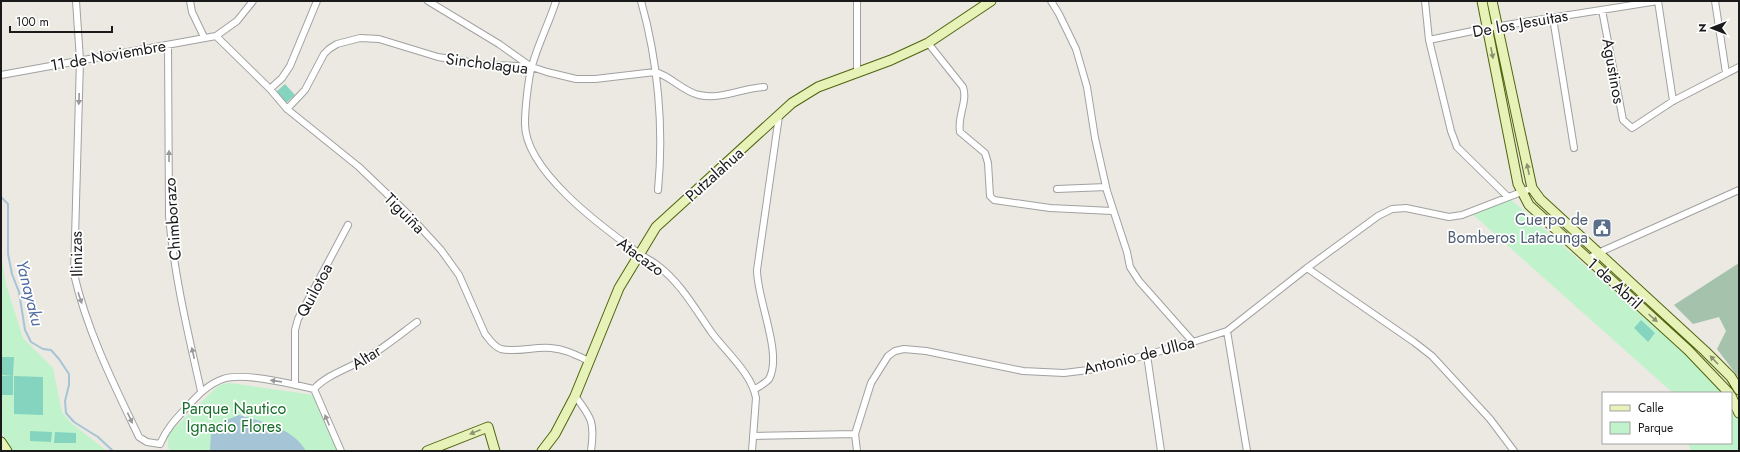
<svg xmlns="http://www.w3.org/2000/svg" width="1740" height="452" viewBox="0 0 1740 452" font-family="Jost,sans-serif">
<style>
.cemetery{fill:#a4c2ac}
.park{fill:#c0f3cb}
.pitch{fill:#85d4c0}
.water{fill:#a5c4d5}
.lines{fill:none;stroke-linecap:round;stroke-linejoin:round}
.stream{stroke:#a5c4d5;stroke-width:2}
.street-casing{stroke:#a1a1a1;stroke-width:8}
.secondary-casing{stroke:#50640e;stroke-width:11}
.street{stroke:#fff;stroke-width:6}
.secondary{stroke:#e7f2b8;stroke-width:9}
.oneway{fill:#8b9171}
.oneway2{fill:#989898}
.labels{text-anchor:middle;stroke-width:3.5;stroke-linejoin:round;paint-order:stroke}
.street-label{font-size:16px;fill:#1a1a1a;stroke:#fff}
.service-label{font-size:16px;fill:#4e5e75;stroke:#fff;text-anchor:end}
.park-label{font-size:16px;fill:#156c28;stroke:#fff}
.water-label{font-size:17px;font-style:italic;fill:#516ea0;stroke:#fff}
</style>
<rect width="100%" height="100%" fill="#ebe9e1"/>
<path class="cemetery" d="M1739 263V378L1717 349 1726 331 1719 317 1693 324 1674 305Z"/>
<path class="park" d="M1508 197 1729 393H1673L1470 212Z
M1 255 6 284 23 338 53 368 62 412 70 422 107 451H13L1 431Z
M229 383 314 395 338 451H170L168 447V434L219 385Z
M1731 396 1739 419V451H1691L1688 443H1731Z"/>
<path class="pitch" d="M285 84 295 95 286 103 276 92Z
M1641 320 1655 333 1648 342 1634 328Z
M1 357H14L13 376 1 375Z
M1 376H13V395H1Z
M14 376 43 377V415L14 414Z
M30 431 52 432 51 442 30 441Z
M55 432 76 433V443H54Z"/>
<path class="water" d="M239 415C263 422 293 428 306 451H210L211 433 224 421Z"/>
<g class="lines">
<path class="stream" d="M1 197 8 204V254L12 274 19 292 25 330 31 342 43 349 51 350 59 359 69 374V385L65 401 66 413 74 422 98 437 113 451"/>
<defs>
<path id="street" d="M76 1 80 60 74 274C87 331 114 385 139 437L147 442 160 444
M190 1 192 12 204 37
M428 1 499 44 530 66
M556 1C549 23 538 44 532 66 528 79 525 110 525 123 524 170 602 227 637 252 643 257 651 260 657 265 681 283 695 309 712 333 726 352 752 374 756 398L752 451
M641 1C658 61 664 128 658 190
M1051 1 1059 14 1076 49 1087 87 1095 138 1107 191 1127 252 1130 267 1139 281 1193 342
M1425 1 1429 40 1451 131 1457 147 1508 197
M1658 1 1673 101
M1715 1 1726 73
M1602 10 1623 120 1632 128 1673 101 1739 67
M1553 18 1574 148
M216 36 270 89 287 109 359 167 410 216 441 250 459 275 485 334C489 339 494 347 501 349 517 353 535 346 551 348 565 349 576 355 589 361
M1429 40 1487 28 1658 1
M928 43 963 87C968 102 957 116 960 132L985 153 988 163 990 196 994 200 1050 208 1112 211
M168 45 169 216C174 275 188 333 201 391
M857 72V1
M1 75 216 36 237 21 253 1
M270 89 282 78 290 66 317 1
M287 109 305 90 324 54 329 49 337 44 360 38 379 39 438 57 482 64 532 67 547 72 576 79H595L655 72C671 76 682 91 699 95 721 100 742 88 764 87
M1057 189 1106 187
M1588 259 1598 253 1739 190
M1307 268 1414 342 1432 356 1490 419 1514 451
M1227 331 1247 451
M1147 355 1161 451
M295 384V330L298 319 348 225
M314 389C327 374 353 367 370 356 386 346 402 333 417 322
M314 389 341 451
M754 390C758 387 766 383 769 379 783 354 757 300 757 270L779 116
M575 396C592 418 595 423 591 451
M855 434 857 451
M753 436 855 434 871 383 888 356 895 351 904 349 926 351 1023 371 1064 373 1096 369 1193 342 1227 331 1307 268 1378 216 1392 209 1406 208 1449 217 1462 215 1532 188
M160 444C167 428 175 420 187 407 197 396 208 384 223 379 244 372 292 384 314 389"/>
<path id="secondary" d="M1482 1 1518 184 1529 205 1688 350 1729 393
M1492 1 1532 188 1540 199 1705 351 1731 377 1739 390
M1731 396 1739 413
M1 442 7 451
M427 451 488 427 495 451
M542 451 555 434 575 396 619 288 656 227 792 103 818 87 891 60 928 43 991 1"/>
</defs>
<use href="#street" class="street-casing"/>
<use href="#secondary" class="secondary-casing"/>
<use href="#street" class="street"/>
<use href="#secondary" class="secondary"/>
</g>
<defs><path id="oneway-solid" d="M-6-.8H1V-3.2L6.5 0L1 3.2V.8H-6Z"/></defs>
<g class="oneway">
<use href="#oneway-solid" transform="translate(1492 53) rotate(79)"/>
<use href="#oneway-solid" transform="translate(1528 169) rotate(-102)"/>
<use href="#oneway-solid" transform="translate(1653 318) rotate(42)"/>
<use href="#oneway-solid" transform="translate(1714 360) rotate(-134)"/>
<use href="#oneway-solid" transform="translate(475 432) rotate(158)"/>
</g>
<g class="oneway2">
<use href="#oneway-solid" transform="translate(79 99) rotate(92)"/>
<use href="#oneway-solid" transform="translate(169 156) rotate(-90)"/>
<use href="#oneway-solid" transform="translate(80 298) rotate(71)"/>
<use href="#oneway-solid" transform="translate(193 353) rotate(-103)"/>
<use href="#oneway-solid" transform="translate(276 381) rotate(-172)"/>
<use href="#oneway-solid" transform="translate(130 418) rotate(65)"/>
<use href="#oneway-solid" transform="translate(327 420) rotate(-113)"/>
</g>
<defs>
<symbol id="civic-square" viewBox="-11 -11 22 22"><rect x="-9" y="-9" width="18" height="18" rx="4" fill="#5c6f8a" stroke="#fff"/><path d="M-.6-6.5H3V-4.5H.6V-3L4-1V1h2V6H-6V1h2V-1L-.6-3ZM-1.2 2.5V6h2.4V2.5Z" fill="#fff"/></symbol>
</defs>
<g fill-rule="evenodd">
<use href="#civic-square" x="1591" y="217" width="22" height="22"/>
</g>
<g class="labels">
<g class="street-label">
<text transform="translate(1520 23) rotate(-10)" y="6">De los Jesuitas</text>
<text transform="translate(108 55) rotate(-10)" y="6">11 de Noviembre</text>
<text transform="translate(487 63) rotate(7)" y="6">Sincholagua</text>
<text transform="translate(1614 71) rotate(80)" y="6">Agustinos</text>
<text transform="translate(714 174) rotate(-42)" y="6">Putzalahua</text>
<text transform="translate(405 213) rotate(45)" y="6">Tiguiña</text>
<text transform="translate(172 219) rotate(-94)" y="6">Chimborazo</text>
<text transform="translate(76 254) rotate(-91)" y="6">Ilinizas</text>
<text transform="translate(641 256) rotate(36)" y="6">Atacazo</text>
<text transform="translate(1615 283) rotate(42)" y="6">1 de Abril</text>
<text transform="translate(314 290) rotate(-62)" y="6">Quilotoa</text>
<text transform="translate(1139 355) rotate(-14)" y="6">Antonio de Ulloa</text>
<text transform="translate(366 357) rotate(-32)" y="6">Altar</text>
</g>
<g class="service-label">
<text x="1588" y="225">Cuerpo de<tspan x="1588" dy="18">Bomberos Latacunga</tspan></text>
</g>
<g class="park-label">
<text x="234" y="414">Parque Nautico<tspan x="234" dy="18">Ignacio Flores</tspan></text>
</g>
<g class="water-label">
<text transform="translate(30 293) rotate(76)" y="6">Yanayaku</text>
</g>
</g>
<rect width="1740" height="452" fill="none" stroke="#1a1a1a" stroke-width="4"/>
<rect x="1602" y="392" width="130" height="52" fill="#ffffff" stroke="#a3a3a3"/>
<rect x="1610" y="405" width="20" height="6" fill="#e7f2b8" stroke="#a3a3a3"/>
<text x="1638" y="412" font-size="12" fill="#1a1a1a">Calle</text>
<rect x="1610" y="422" width="20" height="12" fill="#c0f3cb" stroke="#a3a3a3"/>
<text x="1638" y="432" font-size="12" fill="#1a1a1a">Parque</text>
<g transform="translate(1712 28) rotate(270)" stroke="#ffffff" stroke-width="3" paint-order="stroke">
<path d="M0-3L7 15L0 10L-7 15Z" fill="#1a1a1a"/>
<text y="-6" font-size="11" font-weight="bold" text-anchor="middle" fill="#1a1a1a">N</text>
</g>
<path d="M10 26v6h102v-6" fill="none" stroke="#1a1a1a" stroke-width="2"/>
<text x="16" y="26" font-size="12" fill="#1a1a1a" stroke="#ffffff" stroke-width="3" paint-order="stroke">100 m</text>
</svg>
